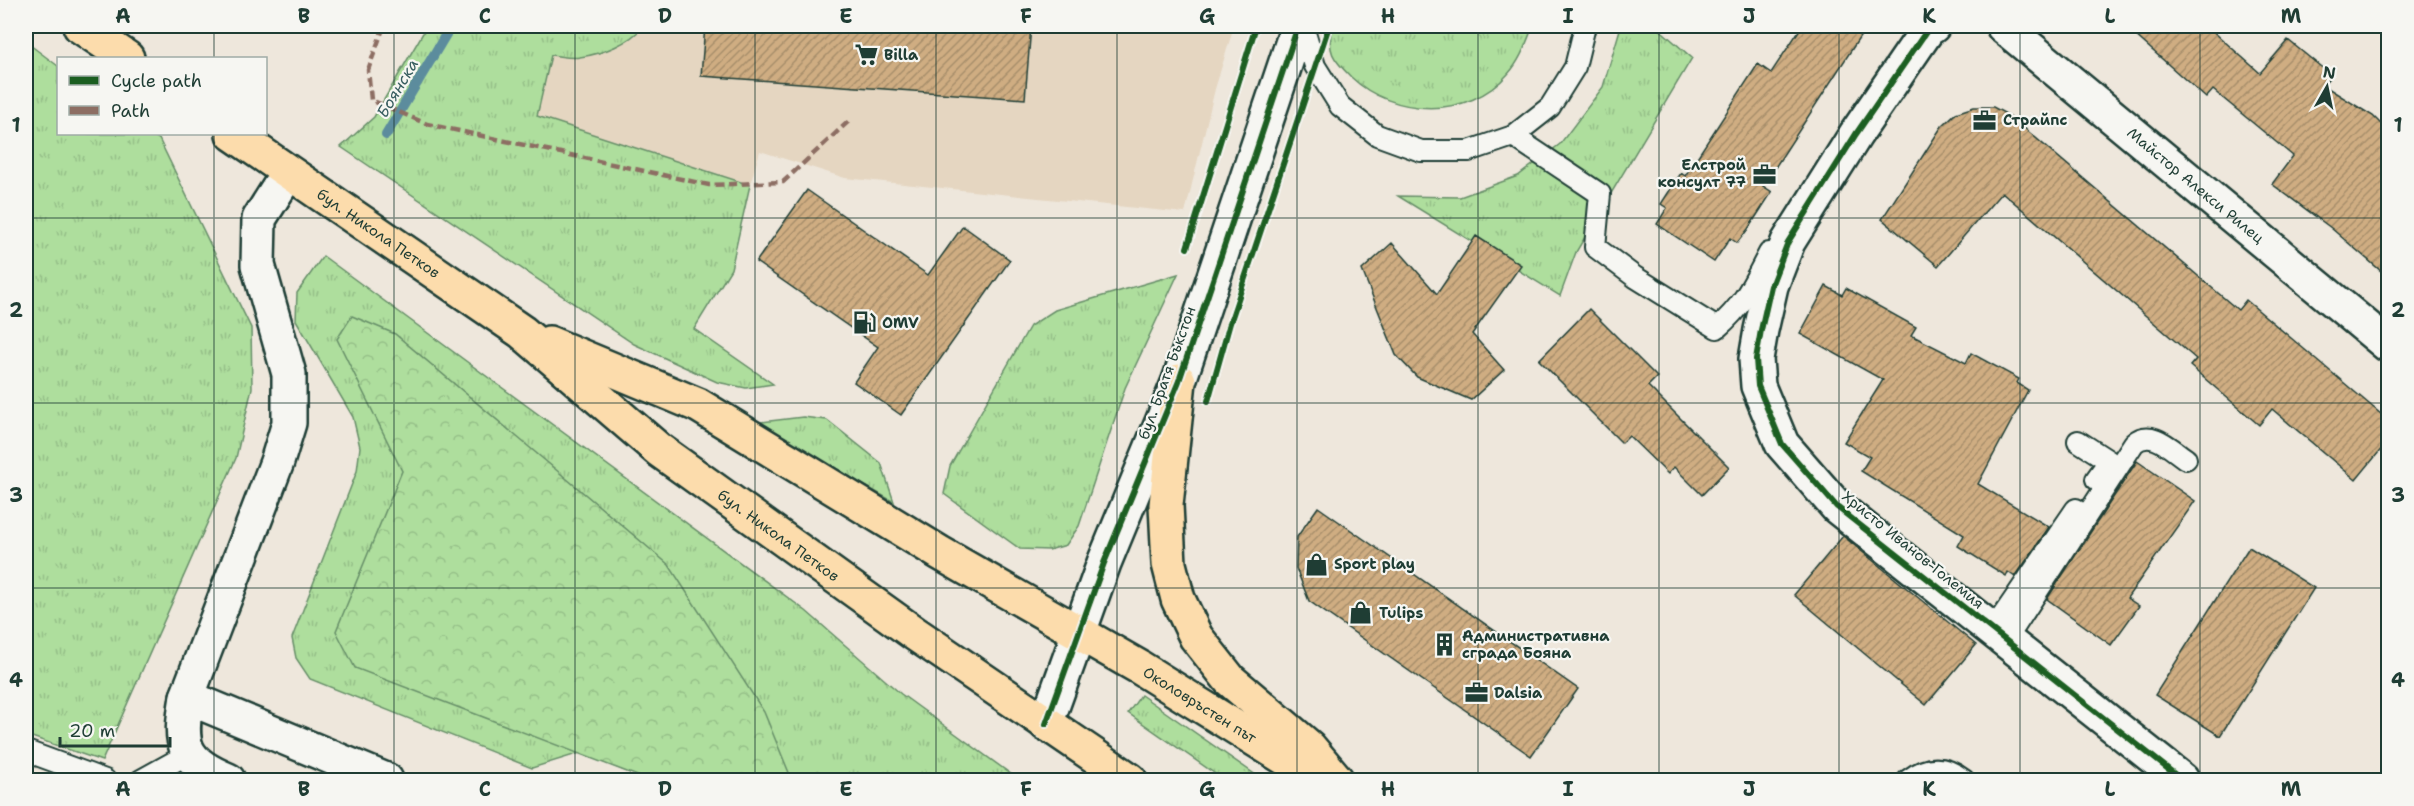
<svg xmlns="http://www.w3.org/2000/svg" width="2414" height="806" viewBox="0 0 2414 806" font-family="'Shantell Sans',sans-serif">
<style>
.built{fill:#e5d6c1}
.grass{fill:url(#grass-tufts);stroke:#668e68;stroke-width:1.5}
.forest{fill:url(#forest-crowns);stroke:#668e68;stroke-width:1.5}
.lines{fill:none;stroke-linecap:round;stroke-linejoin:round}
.stream{stroke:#5b8c9d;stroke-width:10}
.building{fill:url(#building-hatch);stroke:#1f3d34;stroke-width:1.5}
.lane-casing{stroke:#1f3d34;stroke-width:24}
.street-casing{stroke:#1f3d34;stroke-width:38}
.secondary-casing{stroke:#1f3d34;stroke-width:38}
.highway-casing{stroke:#1f3d34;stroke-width:38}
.lane{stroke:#f6f6f2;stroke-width:20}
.street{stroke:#f6f6f2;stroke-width:33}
.secondary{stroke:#f6f6f2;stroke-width:33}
.highway{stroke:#fcdcac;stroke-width:33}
.quiet{stroke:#8d6e63;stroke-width:4.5;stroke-dasharray:9 4.5;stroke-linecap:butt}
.cycleway-casing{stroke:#f6f6f2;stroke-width:10}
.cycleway{stroke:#1b5e20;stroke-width:6}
.grid{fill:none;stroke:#1f3d34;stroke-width:1.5;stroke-opacity:0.55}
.labels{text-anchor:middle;stroke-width:4.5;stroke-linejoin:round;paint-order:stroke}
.poi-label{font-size:15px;font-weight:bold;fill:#1f3d34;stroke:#f6f6f2;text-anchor:start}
.street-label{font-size:15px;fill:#1f3d34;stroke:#f6f6f2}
.water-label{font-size:16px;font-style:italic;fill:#385e60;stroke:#f6f6f2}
.neatline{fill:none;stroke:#1f3d34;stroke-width:2}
.grid-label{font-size:20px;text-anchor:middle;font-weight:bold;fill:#1f3d34}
</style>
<defs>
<pattern id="grass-tufts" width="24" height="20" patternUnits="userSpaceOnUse" patternTransform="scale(1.5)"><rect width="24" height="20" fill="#aede9d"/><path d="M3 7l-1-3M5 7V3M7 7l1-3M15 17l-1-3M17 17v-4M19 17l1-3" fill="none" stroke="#95bf88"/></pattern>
<pattern id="forest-crowns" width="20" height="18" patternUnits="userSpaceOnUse" patternTransform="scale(1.5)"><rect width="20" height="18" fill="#aede9d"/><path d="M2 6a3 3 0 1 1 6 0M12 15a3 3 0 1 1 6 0" fill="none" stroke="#95bf88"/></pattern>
<pattern id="building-hatch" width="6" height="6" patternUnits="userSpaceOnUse" patternTransform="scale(1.5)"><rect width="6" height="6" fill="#cfad82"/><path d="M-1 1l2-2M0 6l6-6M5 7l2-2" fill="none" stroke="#a78e6b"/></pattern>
</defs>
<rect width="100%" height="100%" fill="#eee7dc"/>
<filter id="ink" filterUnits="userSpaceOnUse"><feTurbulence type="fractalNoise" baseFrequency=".0167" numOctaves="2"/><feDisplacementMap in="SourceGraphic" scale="12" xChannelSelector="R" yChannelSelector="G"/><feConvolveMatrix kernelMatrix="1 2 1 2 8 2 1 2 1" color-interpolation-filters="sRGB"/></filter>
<g filter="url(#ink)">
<path class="built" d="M644 26H1234L1215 89 1185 213 845 178 760 151 750 185 537 116 551 55 579 58 607 50 635 36Z"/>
<path class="grass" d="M427 26H644C629 43 603 54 580 57 571 59 561 56 551 55L537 116 750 185 731 269 694 329 773 384 746 388 717 382 634 344 341 147 374 117Z
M1333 26H1533C1526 43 1521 60 1508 74 1468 120 1393 117 1351 77 1333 59 1326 51 1333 26Z
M1621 26H1656L1692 58 1576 252 1560 296 1398 196 1460 197 1518 176 1560 144 1603 87Z
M26 42 58 66V134H151L159 139 251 328 252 388 236 458 102 761 26 735Z
M323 256 806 611 901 694 1019 780H648L580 753 532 768 310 679 296 658 292 638 357 471 360 447 353 417 296 320 297 293Z
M1178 274 1125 388 1079 526 1066 545 1049 550 1020 549 944 494 950 466 1030 326 1055 310Z
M803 417 827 420 881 463 894 502 752 423Z
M1141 695 1263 780H1224L1128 713Z"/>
<path class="forest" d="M352 316 395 334 669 565 764 712 792 780H648L355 668 336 631 402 471 337 339Z"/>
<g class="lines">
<path class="stream" d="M386 135 451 26"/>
</g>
<path class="building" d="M705 26H1031L1025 99 701 76Z
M1802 26H1867L1763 186 1772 192 1748 229 1737 243 1730 238 1714 262 1657 224 1667 208 1661 204 1681 173 1685 176 1758 64 1771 73Z
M2125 26H2207L2260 73 2288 40 2331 75 2323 85 2373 116 2388 131V277L2331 228 2272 184 2293 156 2213 90 2206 98Z
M1974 107H1993L2010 116 2238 310 2246 300 2388 420V441L2356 480 2272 409 2259 425 2190 366 2196 359 2002 192 1938 266 1882 219 1942 126 1956 113Z
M807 190 928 275 963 226 1010 260 901 415 854 382 878 347 756 262Z
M1476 236 1521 265 1472 334 1504 370 1471 400 1417 377 1396 355 1362 270 1392 243 1437 294Z
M1826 286 1842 295 1846 288 1916 327 1911 335 1966 363 1971 353 2019 379 2017 383 2028 390 1978 484 2049 527 2015 577 2008 572 2006 576 1958 546 1964 535 1861 471 1870 457 1844 442 1883 380 1800 334Z
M1589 309 1657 377 1648 386 1729 467 1702 495 1674 467 1668 474 1629 436 1622 443 1539 360Z
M2137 461 2195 501 2127 598 2139 606 2111 645 2047 599Z
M1318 507 1578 689 1531 756 1309 601 1296 568 1297 537Z
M1843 536 1976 645 1926 705 1794 595Z
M2249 547 2314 588 2220 736 2155 695Z"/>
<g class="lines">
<defs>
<path id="lane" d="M1303 26 1315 66 1340 106 1377 135 1421 151H1469L1513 136 1550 107 1575 67 1585 26
M1513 136 1600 194 1595 247 1635 277 1717 328C1744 305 1753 284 1769 253
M2078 441 2109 461 2096 479
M1993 630 2076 509
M2006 640 2134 443C2151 428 2170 448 2186 459
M26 751 105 780
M141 780 188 754
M1908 780C1927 765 1945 765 1964 780"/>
<g id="street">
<path d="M1933 26 1928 29 1856 134 1788 242 1771 286 1761 330 1756 359 1758 386 1782 444 1837 507 2182 780"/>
<path id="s1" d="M2003 26 2388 345"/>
<path d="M187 697 386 780"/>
<path d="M228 780C181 761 179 744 187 697L277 462 289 423V374L258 265 259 219 288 173"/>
</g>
<path id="secondary" d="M1046 724 1104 563 1179 381 1298 26"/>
<g id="highway">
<path d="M80 26 127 58"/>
<path id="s2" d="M233 134 522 332 659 450 914 633 1130 780"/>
<path id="s3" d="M549 343 698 405 940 553 1139 667 1320 780"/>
<path d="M1179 381 1166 505 1169 564 1178 599 1196 637 1230 680 1309 747 1336 779"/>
</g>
</defs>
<use href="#lane" class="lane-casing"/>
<use href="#street" class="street-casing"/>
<use href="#secondary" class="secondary-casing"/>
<use href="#highway" class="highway-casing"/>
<use href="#lane" class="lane"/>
<use href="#street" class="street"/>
<use href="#secondary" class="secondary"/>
<use href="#highway" class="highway"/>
<path class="quiet" d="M384 26 368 70 371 100 427 124 709 185 783 182 850 120"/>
<defs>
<path id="cycleway" d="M1933 26 1928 29 1856 134 1788 242 1771 286 1761 330 1756 359 1758 386 1782 444 1837 507 2182 780
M1187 248 1256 26
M1208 401 1230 323 1329 26
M1046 724 1104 563 1179 381 1298 26"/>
</defs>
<use href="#cycleway" class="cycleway-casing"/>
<use href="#cycleway" class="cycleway"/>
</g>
</g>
<path class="grid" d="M214 26V58M394 26V780M575 26V780M755 26V780M936 26V780M1117 26V780M1297 26V780M1478 26V780M1659 26V780M1839 26V780M2020 26V780M2200 26V780M214 134V780M26 218H2388M26 403H2388M26 588H2388"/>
<defs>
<symbol id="supermarket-bare" viewBox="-9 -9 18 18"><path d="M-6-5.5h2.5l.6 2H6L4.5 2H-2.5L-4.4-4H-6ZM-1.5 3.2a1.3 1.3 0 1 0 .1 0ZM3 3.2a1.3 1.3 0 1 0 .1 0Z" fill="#1f3d34" stroke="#f6f6f2" stroke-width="2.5" paint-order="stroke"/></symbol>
<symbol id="office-bare" viewBox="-9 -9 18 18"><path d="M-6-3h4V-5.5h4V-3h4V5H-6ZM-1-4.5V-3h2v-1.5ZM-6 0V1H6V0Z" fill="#1f3d34" stroke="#f6f6f2" stroke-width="2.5" paint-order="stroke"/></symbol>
<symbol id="fuel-bare" viewBox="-9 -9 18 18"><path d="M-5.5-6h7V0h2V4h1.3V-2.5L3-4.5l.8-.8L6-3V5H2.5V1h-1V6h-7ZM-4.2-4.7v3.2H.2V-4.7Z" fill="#1f3d34" stroke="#f6f6f2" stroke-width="2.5" paint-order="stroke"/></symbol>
<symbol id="shop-bare" viewBox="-9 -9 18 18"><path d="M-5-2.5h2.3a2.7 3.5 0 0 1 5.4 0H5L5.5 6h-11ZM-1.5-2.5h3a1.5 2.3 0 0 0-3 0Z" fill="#1f3d34" stroke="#f6f6f2" stroke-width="2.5" paint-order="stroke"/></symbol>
<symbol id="building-bare" viewBox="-9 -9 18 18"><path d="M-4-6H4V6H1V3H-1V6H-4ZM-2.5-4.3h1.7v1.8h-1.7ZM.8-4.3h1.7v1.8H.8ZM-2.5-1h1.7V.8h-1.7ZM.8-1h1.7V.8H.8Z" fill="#1f3d34" stroke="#f6f6f2" stroke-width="2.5" paint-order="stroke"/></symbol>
</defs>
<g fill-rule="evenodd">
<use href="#supermarket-bare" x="850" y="38" width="33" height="33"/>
<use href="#office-bare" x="1968" y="104" width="33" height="33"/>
<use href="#office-bare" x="1748" y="158" width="33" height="33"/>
<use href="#fuel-bare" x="848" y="306" width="33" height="33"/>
<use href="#shop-bare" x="1300" y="548" width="33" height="33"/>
<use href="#shop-bare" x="1344" y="596" width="33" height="33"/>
<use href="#building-bare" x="1428" y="628" width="33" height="33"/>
<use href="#office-bare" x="1460" y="676" width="33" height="33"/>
</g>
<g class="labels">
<g class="poi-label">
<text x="884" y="60">Billa</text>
<text x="2003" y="125">Страйпс</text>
<text x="1746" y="170" text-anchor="end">Елстрой<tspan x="1746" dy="17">консулт 77</tspan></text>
<text x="882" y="328">OMV</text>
<text x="1334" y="569">Sport play</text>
<text x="1379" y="618">Tulips</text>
<text x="1462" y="641">Административна<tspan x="1462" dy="17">сграда Бояна</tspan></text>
<text x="1494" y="698">Dalsia</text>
</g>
<g class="street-label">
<text dy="5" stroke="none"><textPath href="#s1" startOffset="250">Майстор Алекси Рилец</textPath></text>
<text dy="5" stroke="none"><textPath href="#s2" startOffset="176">бул. Никола Петков</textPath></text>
<text transform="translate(1167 373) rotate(-70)" y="5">бул. Братя Бъкстон</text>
<text dy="5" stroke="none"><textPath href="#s2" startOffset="678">бул. Никола Петков</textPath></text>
<text transform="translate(1913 550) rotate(39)" y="5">Христо Иванов-Големия</text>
<text dy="5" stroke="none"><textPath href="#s3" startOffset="746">Околовръстен път</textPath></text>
</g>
<g class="water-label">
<text transform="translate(397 88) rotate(-59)" y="6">Боянска</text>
</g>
</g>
<rect width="2414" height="806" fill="none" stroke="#f6f6f2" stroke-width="66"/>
<rect x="57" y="57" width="210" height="78" fill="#f6f6f2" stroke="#a0aca6" stroke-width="1.5"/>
<rect x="69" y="76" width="30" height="9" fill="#1b5e20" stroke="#a0aca6" stroke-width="1.5"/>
<text x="111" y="87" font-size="18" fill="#1f3d34">Cycle path</text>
<rect x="69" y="106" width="30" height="9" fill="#8d6e63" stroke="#a0aca6" stroke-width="1.5"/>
<text x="111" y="117" font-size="18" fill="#1f3d34">Path</text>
<g transform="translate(2327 87) rotate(9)" stroke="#f6f6f2" stroke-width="4.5" paint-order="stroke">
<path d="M0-4.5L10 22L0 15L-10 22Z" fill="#1f3d34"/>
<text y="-9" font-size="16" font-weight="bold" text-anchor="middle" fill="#1f3d34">N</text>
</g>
<path d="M60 737v9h110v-9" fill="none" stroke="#1f3d34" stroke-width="3"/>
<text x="69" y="737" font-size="18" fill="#1f3d34" stroke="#f6f6f2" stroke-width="4.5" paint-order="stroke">20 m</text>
<rect x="33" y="33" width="2348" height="740" class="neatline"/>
<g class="grid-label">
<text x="123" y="23">A</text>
<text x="304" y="23">B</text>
<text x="485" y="23">C</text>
<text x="665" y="23">D</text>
<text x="846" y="23">E</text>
<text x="1026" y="23">F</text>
<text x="1207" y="23">G</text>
<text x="1388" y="23">H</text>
<text x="1568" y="23">I</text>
<text x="1749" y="23">J</text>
<text x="1929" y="23">K</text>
<text x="2110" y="23">L</text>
<text x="2291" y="23">M</text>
<text x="16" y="132">1</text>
<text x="2398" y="132">1</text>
<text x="16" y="317">2</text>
<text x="2398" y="317">2</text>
<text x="16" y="502">3</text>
<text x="2398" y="502">3</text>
<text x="16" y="687">4</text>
<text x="2398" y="687">4</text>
<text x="123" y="796">A</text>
<text x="304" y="796">B</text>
<text x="485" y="796">C</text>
<text x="665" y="796">D</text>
<text x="846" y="796">E</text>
<text x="1026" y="796">F</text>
<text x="1207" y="796">G</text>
<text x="1388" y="796">H</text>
<text x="1568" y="796">I</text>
<text x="1749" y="796">J</text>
<text x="1929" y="796">K</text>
<text x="2110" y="796">L</text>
<text x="2291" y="796">M</text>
</g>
</svg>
